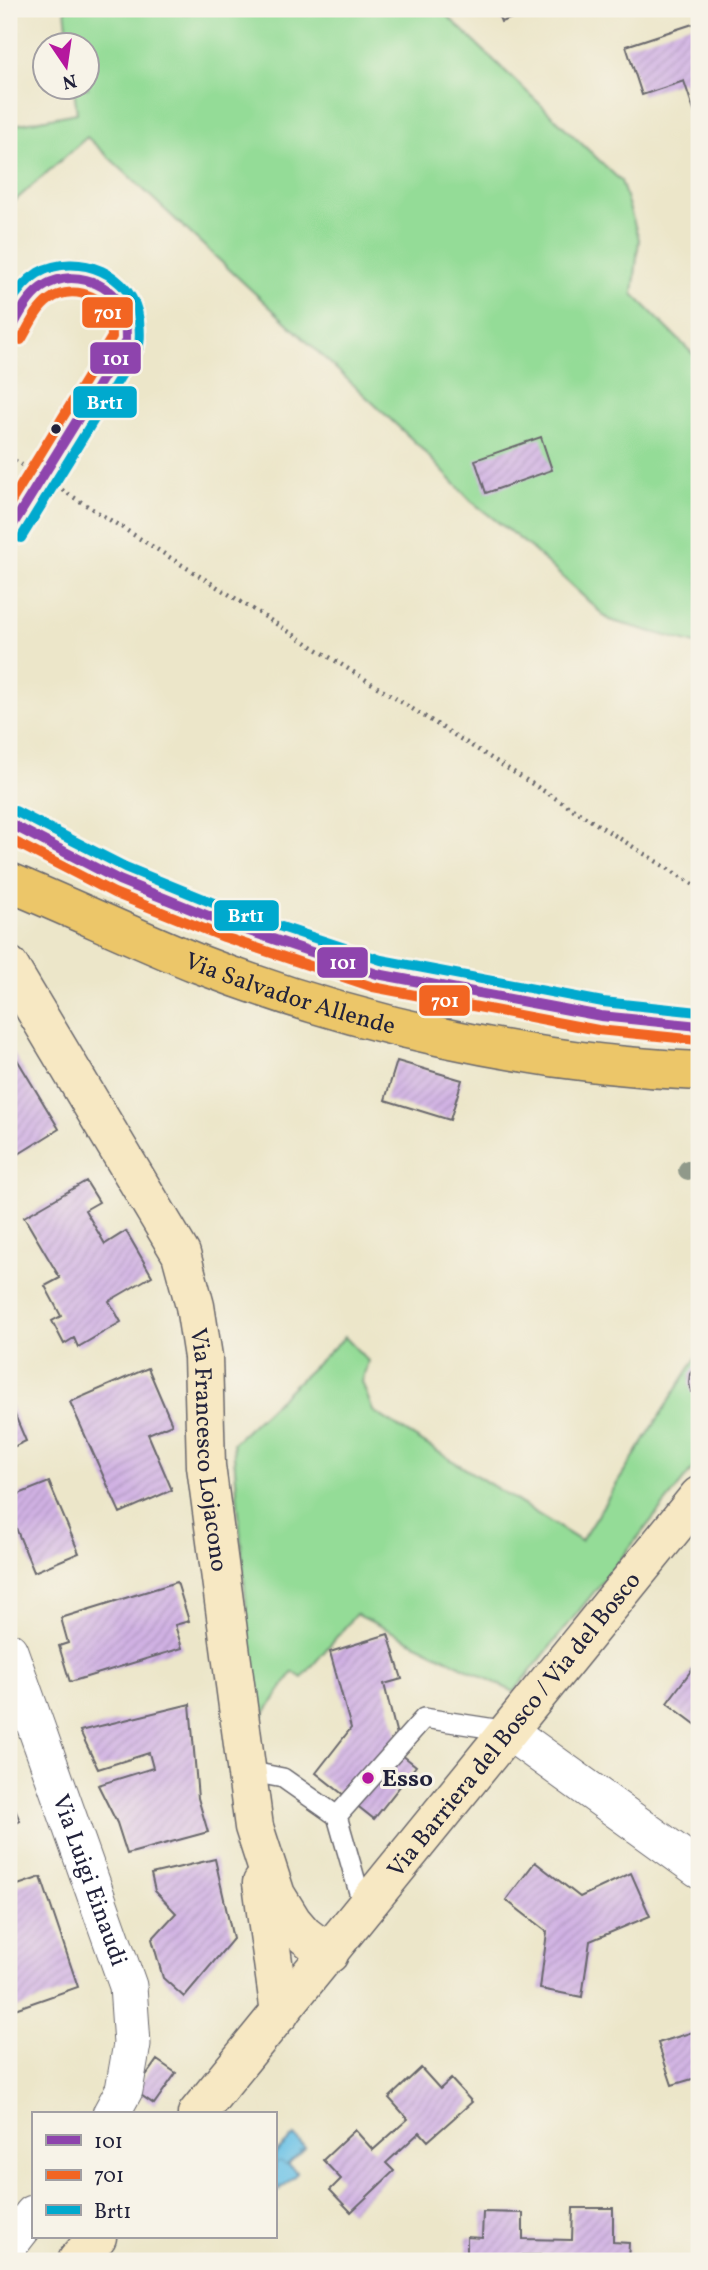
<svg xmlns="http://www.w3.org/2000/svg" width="708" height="2270" viewBox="0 0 708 2270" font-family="Vollkorn,serif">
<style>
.grass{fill:#94dc97;stroke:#5b7f69;stroke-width:2}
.water{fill:url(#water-ripples);stroke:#467290;stroke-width:2}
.building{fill:url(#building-hatch)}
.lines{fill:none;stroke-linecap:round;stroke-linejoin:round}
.service-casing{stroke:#69676d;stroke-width:22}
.minor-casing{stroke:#69676d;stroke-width:39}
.secondary-casing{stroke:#69676d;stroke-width:41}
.primary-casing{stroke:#69676d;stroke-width:41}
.path{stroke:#69676d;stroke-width:4.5;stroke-dasharray:2 5;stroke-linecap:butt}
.service{stroke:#fff;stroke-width:19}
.minor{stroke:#fff;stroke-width:37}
.secondary{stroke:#f7e8c3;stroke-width:38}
.primary{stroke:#ecc669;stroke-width:38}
.bus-1-casing{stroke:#f7f3e8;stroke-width:16}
.bus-2-casing{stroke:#f7f3e8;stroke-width:16}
.bus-3-casing{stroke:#f7f3e8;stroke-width:16}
.bus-1{stroke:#8e44ad;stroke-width:10}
.bus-2{stroke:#f26522;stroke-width:10}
.bus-3{stroke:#00a9ce;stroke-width:10}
.tree{fill:#90998a}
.bus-dot{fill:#22223b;stroke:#f7f3e8;stroke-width:2.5}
.poi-dot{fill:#b5179e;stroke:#f7f3e8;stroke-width:2.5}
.labels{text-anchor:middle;stroke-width:6;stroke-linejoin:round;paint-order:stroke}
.street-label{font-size:24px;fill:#22223b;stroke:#f7f3e8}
.poi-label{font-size:24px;font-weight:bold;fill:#22223b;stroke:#f7f3e8;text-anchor:start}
.line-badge{stroke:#f7f3e8;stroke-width:2.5}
.badge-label{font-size:19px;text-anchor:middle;font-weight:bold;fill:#fff}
</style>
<defs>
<pattern id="water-ripples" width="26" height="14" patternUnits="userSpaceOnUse" patternTransform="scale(1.75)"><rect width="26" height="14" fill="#69c1e6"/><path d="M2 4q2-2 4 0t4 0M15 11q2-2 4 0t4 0" fill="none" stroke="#569cbc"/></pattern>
<pattern id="building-hatch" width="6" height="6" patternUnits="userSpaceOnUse" patternTransform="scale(1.75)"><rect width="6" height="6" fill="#d0b1e3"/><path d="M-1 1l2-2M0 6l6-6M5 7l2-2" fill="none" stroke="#b298c4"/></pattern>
</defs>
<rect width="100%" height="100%" fill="#f7f3e8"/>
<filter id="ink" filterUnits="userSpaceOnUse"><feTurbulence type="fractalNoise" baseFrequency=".0143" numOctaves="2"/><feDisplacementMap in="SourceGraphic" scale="14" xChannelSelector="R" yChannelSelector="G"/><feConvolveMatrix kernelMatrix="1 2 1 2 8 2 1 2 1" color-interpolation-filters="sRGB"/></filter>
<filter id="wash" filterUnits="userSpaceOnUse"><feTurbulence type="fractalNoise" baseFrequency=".00686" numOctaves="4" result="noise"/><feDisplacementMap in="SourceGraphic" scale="28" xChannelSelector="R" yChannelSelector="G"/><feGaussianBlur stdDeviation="1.57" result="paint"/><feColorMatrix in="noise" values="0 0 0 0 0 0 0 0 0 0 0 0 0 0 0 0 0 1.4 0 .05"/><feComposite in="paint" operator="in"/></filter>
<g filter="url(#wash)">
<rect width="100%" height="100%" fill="#ece6c9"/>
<path class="grass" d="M65 9H179L184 14 199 9H440L621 181 639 239 633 294 699 360V645L609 620 531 548 471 501 418 445 87 137 9 206V126L77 113 74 88H88V46L69 45Z
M345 1337 368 1361 362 1382 373 1411 581 1541 699 1353V1461L514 1692 356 1614 302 1678 293 1672 256 1726 233 1443Z"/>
<path class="water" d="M294 2136 305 2148 288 2164 297 2173 279 2191 275 2186V2154Z"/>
<g id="blocks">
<path class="building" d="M496 9H537L501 22Z
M699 22V126L684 81 642 95 626 46Z
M541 437 552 470 486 493 475 460Z
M9 1046 59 1129 9 1160Z
M397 1061 462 1080 450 1120 385 1100Z
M86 1181 99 1202 85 1210 105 1244 126 1231 152 1276 109 1301 121 1322 78 1347 74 1338 64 1344 52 1321 61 1316 45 1286 60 1278 24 1217Z
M699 1361V1400L691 1391 689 1383 690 1374Z
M148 1368 172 1424 148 1434 172 1490 120 1513 70 1402Z
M9 1401 26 1441 9 1449Z
M49 1482 79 1553 34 1572 9 1511V1498Z
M177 1582 189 1621 175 1625 182 1648 70 1682 59 1646 68 1643 61 1618Z
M388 1634 402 1679 384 1684 402 1755 416 1766 374 1819 316 1773 351 1728 330 1652Z
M696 1664 699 1667V1727L667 1703Z
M190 1704 198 1798 208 1832 127 1854 117 1823 98 1785 153 1768 149 1753 98 1769 80 1731Z
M9 1795 20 1821 9 1827Z
M215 1859 233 1939 184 1997 163 1978 152 1939 176 1913 155 1891 151 1874Z
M535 1862 580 1897 631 1873 650 1916 590 1941 582 1997 540 1989 547 1932 506 1900Z
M41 1877 78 1987 9 2011V1888Z
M699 2030V2077L672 2085 658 2043Z
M157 2060 176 2073 154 2104 135 2091Z
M421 2068 440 2089 451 2079 472 2102 428 2141 420 2132 386 2163 394 2171 351 2212 330 2190 341 2179 323 2160 355 2130 373 2150 408 2119 389 2098Z
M573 2208H613V2242L629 2243 628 2261H566V2255H523V2261H467V2237L482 2238 483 2212 523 2213V2239L572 2240Z"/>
</g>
</g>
<g filter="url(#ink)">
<use href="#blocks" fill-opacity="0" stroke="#69676d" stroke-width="2"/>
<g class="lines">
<defs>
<path id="service" d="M9 333C19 317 27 296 44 286 71 269 108 280 122 309 126 319 126 330 126 341L9 531
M9 823 119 880 228 924 377 974 601 1016 699 1026
M247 1771 283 1778 337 1816
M364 1910 337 1816 424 1718 508 1731"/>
<g id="minor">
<path id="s1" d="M9 1651 128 1986 132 2044 124 2090 111 2114"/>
<path d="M508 1731 699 1869"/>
<path d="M9 2245 33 2214"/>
</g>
<g id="secondary">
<path id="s2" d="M9 966 181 1254 195 1306 203 1357 206 1466 254 1827 276 1895 292 1921 304 1935 329 1954"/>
<path d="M262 1883 280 2013"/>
<path id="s3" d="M197 2114 699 1496"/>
<path d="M77 2261 97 2237"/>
</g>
<g id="primary">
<path id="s4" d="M9 882C72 908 135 938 199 964 356 1025 531 1064 699 1071"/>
</g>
</defs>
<use href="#service" class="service-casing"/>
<use href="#minor" class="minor-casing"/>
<use href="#secondary" class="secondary-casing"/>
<use href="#primary" class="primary-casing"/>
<path class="path" d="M9 457 22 465
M62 490 699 888"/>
<use href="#service" class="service"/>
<use href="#minor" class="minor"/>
<use href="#secondary" class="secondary"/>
<use href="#primary" class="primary"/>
<defs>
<path id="bus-1" d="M9 333C18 317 26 299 41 288 68 269 107 279 122 308 126 318 126 330 126 341L9 531
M9 823 119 880 228 924 377 974 601 1016 699 1026"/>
<path id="bus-2" d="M9 505 112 337C112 330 112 322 109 315 100 292 68 286 49 300 36 309 29 327 21 340
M9 839 114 893 224 937 373 987 598 1030 698 1040"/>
<path id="bus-3" d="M9 305C16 293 25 281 38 273 78 251 134 274 139 321 140 330 141 340 138 348L21 538
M15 811 125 867 233 911 381 960 603 1002 699 1012"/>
</defs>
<use href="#bus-1" class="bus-1-casing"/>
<use href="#bus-2" class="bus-2-casing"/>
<use href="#bus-3" class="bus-3-casing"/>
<use href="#bus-1" class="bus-1"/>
<use href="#bus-2" class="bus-2"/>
<use href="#bus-3" class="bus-3"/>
</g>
<circle class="tree" cx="688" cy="1170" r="10"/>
</g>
<circle class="bus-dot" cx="56" cy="429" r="6"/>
<circle class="poi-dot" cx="368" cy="1778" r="7"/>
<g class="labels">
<g class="street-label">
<text dy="8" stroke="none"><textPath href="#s4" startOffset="303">Via Salvador Allende</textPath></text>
<text dy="8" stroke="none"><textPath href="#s2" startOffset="534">Via Francesco Lojacono</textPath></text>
<text dy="8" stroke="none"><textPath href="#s3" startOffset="502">Via Barriera del Bosco / Via del Bosco</textPath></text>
<text dy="8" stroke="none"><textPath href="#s1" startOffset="243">Via Luigi Einaudi</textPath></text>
</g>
<g class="poi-label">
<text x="382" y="1786">Esso</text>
</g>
</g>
<g class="line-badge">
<rect x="81" y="296" width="53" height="33" rx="7" fill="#f26522"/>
<rect x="89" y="341" width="53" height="34" rx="7" fill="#8e44ad"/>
<rect x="72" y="385" width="66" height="34" rx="7" fill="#00a9ce"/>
<rect x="213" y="899" width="67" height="33" rx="7" fill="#00a9ce"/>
<rect x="316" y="946" width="53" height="33" rx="7" fill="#8e44ad"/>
<rect x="418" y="984" width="53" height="33" rx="7" fill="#f26522"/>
</g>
<g class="badge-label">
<text x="108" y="319">701</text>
<text x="116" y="365">101</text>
<text x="105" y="409">Brt1</text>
<text x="246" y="922">Brt1</text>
<text x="343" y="969">101</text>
<text x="445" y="1007">701</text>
</g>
<rect width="708" height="2270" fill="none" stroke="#f7f3e8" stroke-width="35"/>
<rect x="32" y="2112" width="245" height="126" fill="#f7f3e8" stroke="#a29fa3" stroke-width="2"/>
<rect x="46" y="2135" width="35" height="10" fill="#8e44ad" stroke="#a29fa3" stroke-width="2"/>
<text x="94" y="2148" font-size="21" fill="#22223b">101</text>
<rect x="46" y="2170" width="35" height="10" fill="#f26522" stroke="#a29fa3" stroke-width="2"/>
<text x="94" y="2182" font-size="21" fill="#22223b">701</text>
<rect x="46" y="2205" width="35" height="10" fill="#00a9ce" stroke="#a29fa3" stroke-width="2"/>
<text x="94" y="2218" font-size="21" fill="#22223b">Brt1</text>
<g transform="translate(66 66) rotate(167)"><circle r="33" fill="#f7f3e8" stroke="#a29fa3" stroke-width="2"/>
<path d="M0-5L12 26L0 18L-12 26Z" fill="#b5179e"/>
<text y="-10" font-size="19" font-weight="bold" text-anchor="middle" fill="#22223b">N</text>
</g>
</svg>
